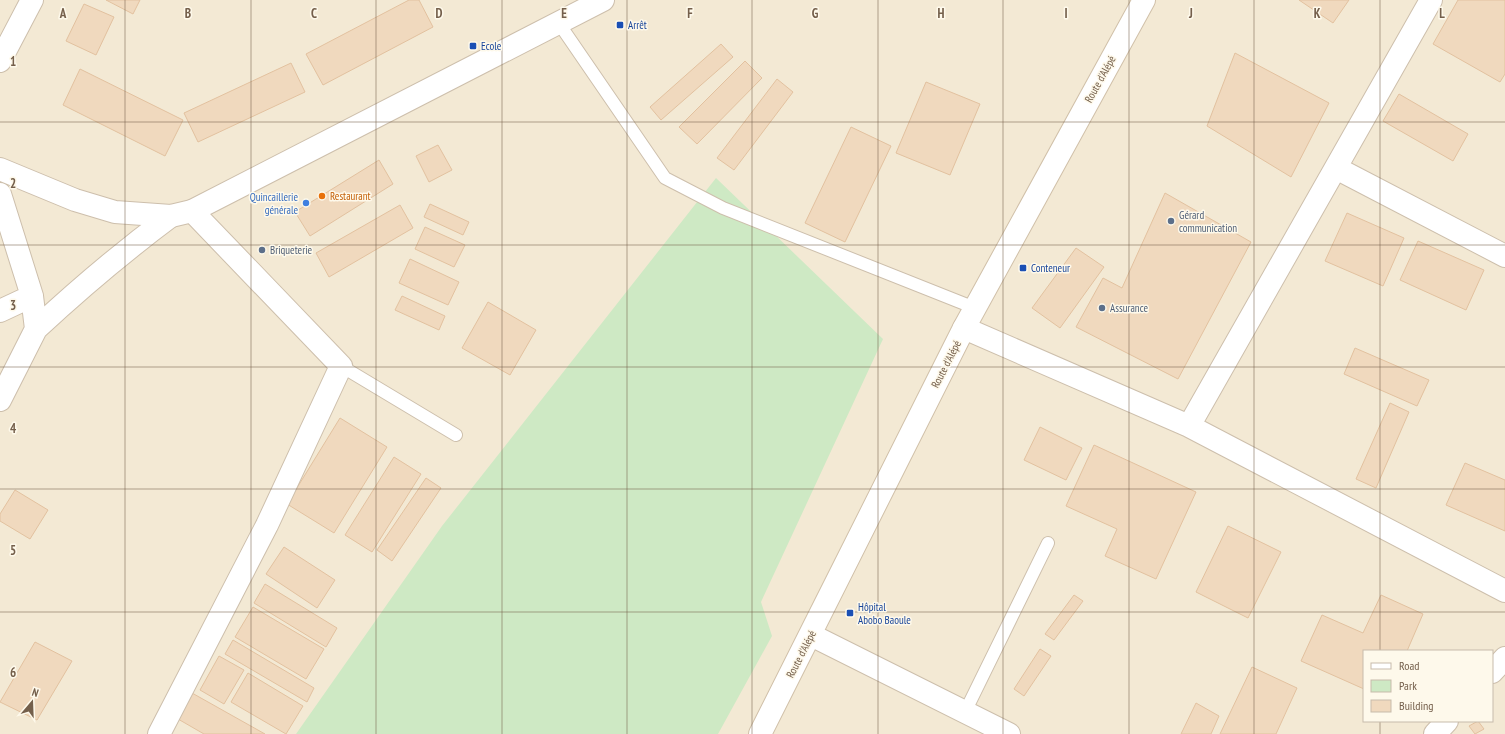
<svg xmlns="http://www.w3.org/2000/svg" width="1505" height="734" viewBox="0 0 1505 734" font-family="'PT Sans Narrow',sans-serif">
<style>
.residential{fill:#f3e9d4;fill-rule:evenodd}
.green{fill:#cee9c4}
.building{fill:#f0d9be;stroke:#e2c19f}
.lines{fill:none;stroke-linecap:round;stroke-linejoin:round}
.service-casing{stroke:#cdbfac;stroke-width:14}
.minor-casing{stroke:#cdbfac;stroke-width:24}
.tertiary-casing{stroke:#cdbfac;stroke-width:24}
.secondary-casing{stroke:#d0c0a9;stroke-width:24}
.service{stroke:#fff;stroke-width:12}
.minor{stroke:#fff;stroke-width:22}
.tertiary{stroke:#fff;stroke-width:22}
.secondary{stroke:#fff;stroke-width:22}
.grid{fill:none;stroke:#745f4b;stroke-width:1;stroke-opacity:0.55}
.transit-dot{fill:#1a4fb4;stroke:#fef9eb;stroke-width:1.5}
.food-dot{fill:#e8710a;stroke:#fef9eb;stroke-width:1.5}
.shop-dot{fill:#3f7fe0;stroke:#fef9eb;stroke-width:1.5}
.service-dot{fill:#5c6f8a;stroke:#fef9eb;stroke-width:1.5}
.labels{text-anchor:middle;stroke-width:3;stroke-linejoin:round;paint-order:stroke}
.transit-label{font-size:11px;fill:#164399;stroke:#fef9eb;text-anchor:start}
.street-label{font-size:11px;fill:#745f4b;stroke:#fef9eb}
.food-label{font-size:11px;fill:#c56008;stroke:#fef9eb;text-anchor:start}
.shop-label{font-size:11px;fill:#366cbe;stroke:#fef9eb;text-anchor:end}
.service-label{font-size:11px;fill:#4e5e75;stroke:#fef9eb;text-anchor:start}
.grid-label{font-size:13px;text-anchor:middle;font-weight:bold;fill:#745f4b;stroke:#fef9eb;stroke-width:3;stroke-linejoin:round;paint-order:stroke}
</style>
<rect width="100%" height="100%" fill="#fbf6e5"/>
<path class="residential" d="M0 0H1505V734H0ZM1364 651H1492V721H1364Z"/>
<path class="green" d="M716 178 883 339 761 602 772 636 718 734H296L442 526Z"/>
<path class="building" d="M106 0H140L133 14Z
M409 0H419L433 27 323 85 306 54Z
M1299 0H1349L1333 23Z
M1458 0H1505V74L1500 82 1433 44Z
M84 4 114 17 96 55 66 41Z
M721 44 733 57 661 120 650 107Z
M1235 53 1329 103 1291 177 1207 126Z
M745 61 762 78 697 144 679 127Z
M291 63 305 92 198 142 184 113Z
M80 69 183 120 165 156 63 105Z
M777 79 793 92 734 170 717 158Z
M926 82 980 104 950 175 896 153Z
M1399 94 1468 134 1453 161 1383 121Z
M851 127 891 146 845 242 805 223Z
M438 145 452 170 429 182 416 156Z
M379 160 393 184 310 236 295 212Z
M1165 193 1251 242 1178 379 1076 327 1103 278 1122 288Z
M430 204 469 222 463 235 424 217Z
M400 205 413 228 329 277 316 253Z
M1347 213 1404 238 1383 286 1325 261Z
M425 227 465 245 454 267 415 249Z
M1418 241 1484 270 1466 310 1400 280Z
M1076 248 1104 267 1060 328 1032 308Z
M410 259 459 282 448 305 399 283Z
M402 296 445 316 439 330 395 310Z
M488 302 536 330 510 375 462 348Z
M1355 348 1429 380 1417 406 1344 374Z
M1390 403 1409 412 1376 488 1356 479Z
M340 418 387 447 334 533 287 504Z
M1040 427 1082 448 1066 480 1024 460Z
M1094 445 1196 492 1156 579 1105 556 1117 529 1066 506Z
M394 457 421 474 372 552 345 535Z
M1465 463 1505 480V531L1446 505Z
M426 478 441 488 392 561 377 550Z
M15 490 48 510 30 539 0 521V514Z
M1228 526 1281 552 1248 618 1196 592Z
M284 547 335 580 317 608 266 574Z
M265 584 337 628 326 647 254 603Z
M1074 595 1083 601 1054 640 1045 634Z
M1381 595 1423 614 1407 651H1364V689L1301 661 1322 615 1363 633Z
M253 607 324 649 306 679 235 637Z
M233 640 314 688 307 702 225 654Z
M35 642 72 661 37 720 0 702Z
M1040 649 1051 656 1024 696 1014 689Z
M219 656 244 670 224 704 200 690Z
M1252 667 1297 688 1276 734H1220Z
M248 673 303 706 286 734 231 702Z
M192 693 265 734H204L178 719Z
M1196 703 1219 716 1211 734H1181Z
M1478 721 1484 729 1475 734 1469 726Z"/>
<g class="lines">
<defs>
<path id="service" d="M558 22 665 178 723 208 975 308
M341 366 456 435
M965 712 1048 543"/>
<path id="minor" d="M0 61 32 0
M1336 168 1505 256
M0 194 32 296 36 329 0 400
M0 311 32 296
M964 328 1189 426 1505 591
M36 329C79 289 124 251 171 216
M1189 426 1431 0
M811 635 1009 734
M1492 672 1505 658
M159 734 267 525 341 366 192 211
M1435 734 1447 721"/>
<path id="tertiary" d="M0 169 75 200 115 212 171 216 192 211 603 0"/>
<path id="secondary" d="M760 734 964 328 1144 0"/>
</defs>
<use href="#service" class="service-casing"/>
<use href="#minor" class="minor-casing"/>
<use href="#tertiary" class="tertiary-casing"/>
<use href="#secondary" class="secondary-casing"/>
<use href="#service" class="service"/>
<use href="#minor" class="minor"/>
<use href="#tertiary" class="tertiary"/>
<use href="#secondary" class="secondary"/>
</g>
<path class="grid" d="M125 0V734M251 0V734M376 0V734M502 0V734M627 0V734M752 0V734M878 0V734M1003 0V734M1129 0V734M1254 0V734M1380 0V651M0 122H1505M0 245H1505M0 367H1505M0 489H1505M0 612H1505M1380 721V734"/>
<g class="transit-dot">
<rect x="616" y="21" width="8" height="8" rx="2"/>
<rect x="469" y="42" width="8" height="8" rx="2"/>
<rect x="1019" y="264" width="8" height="8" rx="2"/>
<rect x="846" y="609" width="8" height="8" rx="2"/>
</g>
<circle class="food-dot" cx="322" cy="196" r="4"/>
<circle class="shop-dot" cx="306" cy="203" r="4"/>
<g class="service-dot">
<circle cx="1171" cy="221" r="4"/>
<circle cx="262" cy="250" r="4"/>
<circle cx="1102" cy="308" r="4"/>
</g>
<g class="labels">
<g class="transit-label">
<text x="628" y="29">Arrêt</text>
<text x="481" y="50">Ecole</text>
<text x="1031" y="272">Conteneur</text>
<text x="858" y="611">Hôpital<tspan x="858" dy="13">Abobo Baoule</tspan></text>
</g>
<g class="street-label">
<text transform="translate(1100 79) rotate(-61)" y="4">Route d'Alépé</text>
<text transform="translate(946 364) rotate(-63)" y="4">Route d'Alépé</text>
<text transform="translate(801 654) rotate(-63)" y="4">Route d'Alépé</text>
</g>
<g class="food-label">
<text x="330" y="200">Restaurant</text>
</g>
<g class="shop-label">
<text x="298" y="201">Quincaillerie<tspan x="298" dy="13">générale</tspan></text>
</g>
<g class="service-label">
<text x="1179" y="219">Gérard<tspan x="1179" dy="13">communication</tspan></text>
<text x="270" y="254">Briqueterie</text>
<text x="1110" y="312">Assurance</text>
</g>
</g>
<g class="grid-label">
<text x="63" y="18">A</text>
<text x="188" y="18">B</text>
<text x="314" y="18">C</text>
<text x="439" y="18">D</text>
<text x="564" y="18">E</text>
<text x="690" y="18">F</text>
<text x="815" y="18">G</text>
<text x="941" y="18">H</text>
<text x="1066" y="18">I</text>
<text x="1191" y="18">J</text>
<text x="1317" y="18">K</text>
<text x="1442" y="18">L</text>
<text x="13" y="66">1</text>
<text x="13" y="188">2</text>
<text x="13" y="310">3</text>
<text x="13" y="433">4</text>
<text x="13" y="555">5</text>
<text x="13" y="677">6</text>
</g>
<rect x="1363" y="650" width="130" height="72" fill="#fef9eb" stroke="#c7bbab"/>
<rect x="1371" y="663" width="20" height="6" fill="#ffffff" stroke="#c7bbab"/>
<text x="1399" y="670" font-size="12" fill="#745f4b">Road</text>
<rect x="1371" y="680" width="20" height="12" fill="#cee9c4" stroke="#c7bbab"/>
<text x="1399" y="690" font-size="12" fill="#745f4b">Park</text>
<rect x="1371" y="700" width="20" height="12" fill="#f0d9be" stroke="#c7bbab"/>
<text x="1399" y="710" font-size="12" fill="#745f4b">Building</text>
<g transform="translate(32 702) rotate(19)" stroke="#fef9eb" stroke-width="3" paint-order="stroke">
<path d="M0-3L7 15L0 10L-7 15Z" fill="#745f4b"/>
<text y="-6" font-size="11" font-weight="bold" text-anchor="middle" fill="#745f4b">N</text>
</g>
</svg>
